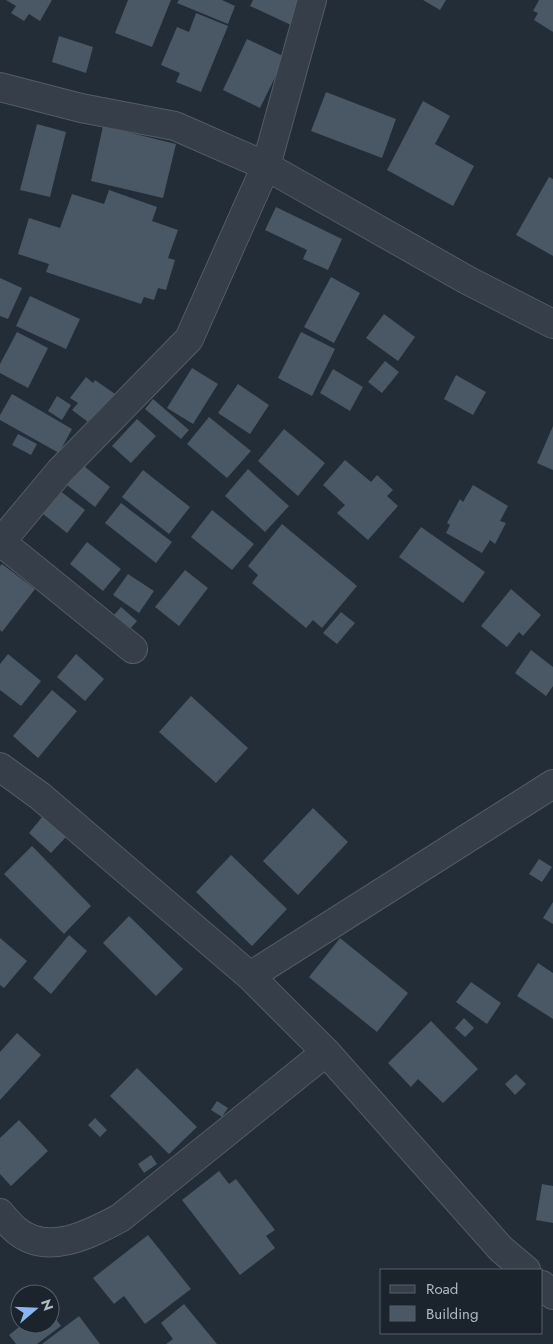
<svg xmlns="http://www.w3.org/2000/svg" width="553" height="1344" viewBox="0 0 553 1344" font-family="Jost,sans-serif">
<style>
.building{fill:#4a5764}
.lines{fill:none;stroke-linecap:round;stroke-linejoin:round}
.minor-casing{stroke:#545c66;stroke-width:30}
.minor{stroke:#363e49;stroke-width:28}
</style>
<rect width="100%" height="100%" fill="#222d38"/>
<path class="building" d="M6 0H52L40 21 29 14 24 21 11 13 16 6Z
M128 0H171L152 47 115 33Z
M179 0H222L235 6 228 24 177 3Z
M253 0H297L302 3 291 25 250 6Z
M423 0H446L440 10Z
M539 0H553V32L534 20 538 13 533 11Z
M196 13 228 26 201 92 176 82 180 73 161 65 177 27 189 32Z
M59 36 93 47 86 73 52 62Z
M247 39 285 57 260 108 223 90Z
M326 92 396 119 382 158 311 131Z
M423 101 450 116 435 144 474 166 453 206 387 170Z
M37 124 66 132 50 197 20 190Z
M103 126 176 144 163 198 91 181Z
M549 177 553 179V256L516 235Z
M109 190 157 207 152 221 178 230 168 258 175 260 166 290 158 288 154 300 144 297 141 304 46 272 49 264 18 254 29 218 60 228 72 194 104 204Z
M276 207 342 239 328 270 303 259 307 250 265 230Z
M331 277 360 293 334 343 304 327Z
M0 278 22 288 8 319 0 316Z
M30 296 80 319 66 349 16 326Z
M384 314 415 337 398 361 366 338Z
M17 332 48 348 28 388 0 373V364Z
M301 332 335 349 312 396 278 378Z
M385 361 399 372 382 393 368 382Z
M192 368 218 384 193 424 167 408Z
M333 369 363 387 350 411 320 393Z
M456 375 486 392 473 415 444 399Z
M86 377 93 383 95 380 115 394 92 425 72 410 78 403 70 398Z
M238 384 269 405 250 434 218 413Z
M12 394 72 429 59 453 0 420V415Z
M57 396 71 405 62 420 48 411Z
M153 399 189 430 181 439 145 409Z
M209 417 251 451 227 478 187 444Z
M137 419 156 436 131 463 112 446Z
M553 426V470L537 463Z
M284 429 325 463 298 496 258 461Z
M18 434 37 444 31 455 12 445Z
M345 460 371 482 377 475 393 490 387 496 398 506 368 540 337 513 345 505 323 485Z
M79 462 110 487 95 507 63 482Z
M248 469 289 506 265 532 225 496Z
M143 470 190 507 169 534 122 497Z
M473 485 508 506 500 521 506 523 495 544 490 540 482 553 446 533 450 525 447 523 460 499 463 502Z
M55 487 85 510 67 533 38 510Z
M121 503 172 542 156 563 105 523Z
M212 510 254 544 232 570 191 537Z
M282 524 357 586 322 628 313 620 306 628 252 583 258 575 248 566Z
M421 527 485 572 463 603 399 557Z
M87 542 121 569 103 591 70 564Z
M2 564 35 589 2 632 0 630V566Z
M185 570 208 588 179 626 155 607Z
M128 574 154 591 139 613 113 595Z
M511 589 541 615 523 636 519 632 507 647 481 626Z
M121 607 137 621 130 629 114 615Z
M341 612 355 623 337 644 323 633Z
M531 650 553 667V686L546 696 515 673Z
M8 654 41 681 21 706 0 690V664Z
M76 654 104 679 85 701 57 677Z
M52 690 77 711 38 758 13 736Z
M191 696 248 748 216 783 159 732Z
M313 808 348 842 298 895 263 861Z
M43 816 66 837 51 853 29 833Z
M32 846 91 906 64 934 4 874Z
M231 855 287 909 252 946 196 892Z
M539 859 552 867 542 882 529 874Z
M553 902V924L543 918Z
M129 916 183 969 156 996 103 943Z
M69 935 87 951 51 994 33 978Z
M0 938 27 961 4 988 0 985Z
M340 938 408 993 377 1032 309 977Z
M538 963 553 973V1019L517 996Z
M471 982 501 1003 487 1024 456 1002Z
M464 1018 474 1028 465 1037 455 1028Z
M431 1021 478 1069 443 1103 418 1079 411 1087 388 1063Z
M17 1033 41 1055 0 1100V1052Z
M137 1068 197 1127 169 1154 110 1096Z
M516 1074 526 1084 515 1095 505 1084Z
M217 1101 228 1108 222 1117 211 1110Z
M95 1118 107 1130 100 1137 88 1125Z
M19 1120 48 1151 11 1186 0 1174V1138Z
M151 1155 157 1164 144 1173 138 1164Z
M219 1171 229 1184 236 1179 275 1230 266 1236 275 1248 240 1275 182 1200Z
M542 1184 553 1186V1223L536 1220Z
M148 1235 191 1289 145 1324 124 1296 114 1304 93 1278Z
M184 1304 217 1344H166L173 1339 161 1323Z
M50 1311 61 1326 37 1344H16L9 1335 23 1324H50Z
M79 1316 100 1344H42Z"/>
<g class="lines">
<defs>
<path id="minor" d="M0 87 81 108 175 126 266 166 467 280 553 324
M1 542 133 649
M0 543 60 471 189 339 266 166 312 0
M0 767 40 796 250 976 326 1052 501 1249 526 1270
M250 976 553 784
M0 1213C5 1219 10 1225 16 1230 47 1257 90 1234 120 1218L326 1052
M542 1285 553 1295"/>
</defs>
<use href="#minor" class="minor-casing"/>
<use href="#minor" class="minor"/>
</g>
<rect x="380" y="1269" width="162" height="65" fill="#1b232d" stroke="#575f6a"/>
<rect x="390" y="1285" width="25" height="8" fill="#363e49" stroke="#575f6a"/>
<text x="426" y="1294" font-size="15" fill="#b1b9c5">Road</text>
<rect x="390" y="1306" width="25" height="15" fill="#4a5764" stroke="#575f6a"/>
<text x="426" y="1319" font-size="15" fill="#b1b9c5">Building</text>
<g transform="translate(35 1309) rotate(71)"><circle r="24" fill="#1b232d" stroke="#575f6a"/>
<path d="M0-4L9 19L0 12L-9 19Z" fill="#88b6f2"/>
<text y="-8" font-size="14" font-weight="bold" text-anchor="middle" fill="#b1b9c5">N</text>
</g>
</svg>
